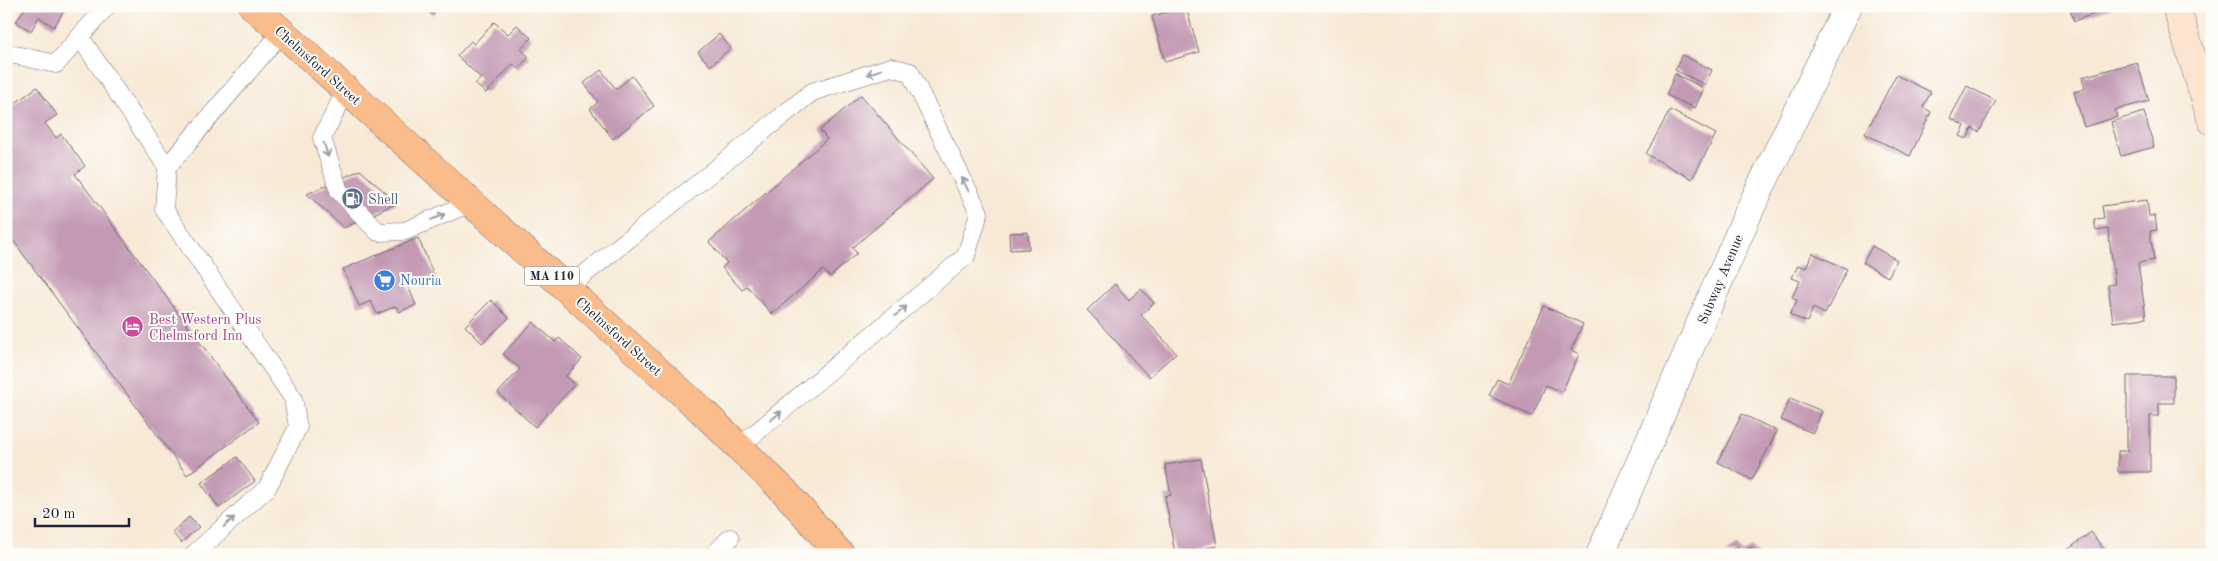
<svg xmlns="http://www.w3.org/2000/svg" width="2218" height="561" viewBox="0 0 2218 561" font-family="'Old Standard TT',serif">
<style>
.building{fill:#c399b4}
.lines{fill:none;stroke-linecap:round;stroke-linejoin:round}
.lane-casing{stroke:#6d6871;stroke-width:19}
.street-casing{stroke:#6d6871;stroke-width:29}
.secondary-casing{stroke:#6d6871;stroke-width:29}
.primary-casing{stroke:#6d6871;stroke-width:29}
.lane{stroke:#fff;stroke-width:18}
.street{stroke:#fff;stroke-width:28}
.secondary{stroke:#fde4d1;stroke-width:28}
.primary{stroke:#fabc8b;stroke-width:28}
.oneway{stroke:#9c9ca7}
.labels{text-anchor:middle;stroke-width:4;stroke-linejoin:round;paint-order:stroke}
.shield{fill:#fdfcf7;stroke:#646373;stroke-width:1}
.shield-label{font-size:12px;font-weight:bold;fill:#22223b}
.street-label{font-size:14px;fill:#22223b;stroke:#fdfcf7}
.service-label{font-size:14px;fill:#4e5e75;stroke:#fdfcf7;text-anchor:start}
.shop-label{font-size:14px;fill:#366cbe;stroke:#fdfcf7;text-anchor:start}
.hotel-label{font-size:14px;fill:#b23c85;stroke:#fdfcf7;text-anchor:start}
</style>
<rect width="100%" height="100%" fill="#fdfcf7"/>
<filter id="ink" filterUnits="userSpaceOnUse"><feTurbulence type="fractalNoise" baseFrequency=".02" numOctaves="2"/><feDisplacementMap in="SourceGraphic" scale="10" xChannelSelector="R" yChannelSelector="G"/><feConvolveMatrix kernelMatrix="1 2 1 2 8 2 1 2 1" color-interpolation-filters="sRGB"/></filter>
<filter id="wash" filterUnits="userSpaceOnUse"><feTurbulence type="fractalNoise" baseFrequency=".0096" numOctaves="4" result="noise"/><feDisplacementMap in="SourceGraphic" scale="20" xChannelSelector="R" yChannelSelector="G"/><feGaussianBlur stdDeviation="1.12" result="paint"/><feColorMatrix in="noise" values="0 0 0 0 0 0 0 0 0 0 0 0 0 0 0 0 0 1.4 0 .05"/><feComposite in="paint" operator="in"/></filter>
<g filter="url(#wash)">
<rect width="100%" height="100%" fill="#f8e9d6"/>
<g id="blocks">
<path class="building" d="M22 6H67L54 27 39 17 31 31 16 22 25 8Z
M423 6H439L433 15Z
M2069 6H2111V8L2074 21Z
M1186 7 1199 52 1165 62 1152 16Z
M494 22 508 34 517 25 531 38 521 49 529 57 518 69 513 64 486 93 475 84 481 78 457 56 471 41 474 44Z
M719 34 731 48 710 66 698 52Z
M1682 55 1712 70 1705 85 1675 70Z
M2137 62 2149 101 2115 110 2117 117 2084 127 2074 92 2085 89 2082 77Z
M601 70 616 89 632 76 654 106 613 139 590 109 598 102 584 83Z
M1675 74 1704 88 1695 108 1666 95Z
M1896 75 1931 92 1923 107 1931 112 1910 156 1865 134Z
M1967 86 1996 101 1979 132 1972 128 1967 139 1960 136 1965 126 1950 118Z
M37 87 57 115 45 123 56 138 61 134 85 166 75 174 259 422 187 475 6 231V110Z
M861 95 933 179 852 248 857 253 830 277 823 270 772 314 747 286 742 290 722 268 727 263 709 242 827 139 820 130Z
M1670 110 1716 134 1692 179 1646 154Z
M2144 112 2154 147 2121 156 2111 122Z
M360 170 397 203 344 228 307 194Z
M2147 200 2149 216H2155L2157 230 2150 231 2154 260 2138 263 2146 318 2113 322 2108 285 2115 284 2108 229 2096 231 2094 220 2104 219 2102 206Z
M1028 232 1029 249 1010 250 1009 233Z
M418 238 434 275 408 286 416 305 399 312 396 306 377 314 371 301 359 306 343 269Z
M1872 246 1897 260 1888 277 1863 263Z
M1812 253 1847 269 1825 314 1813 308 1807 322 1790 315 1797 300 1792 297 1800 281 1792 278 1798 265 1806 268Z
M1115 284 1129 300 1141 289 1154 303 1141 315 1176 353 1149 377 1087 310Z
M491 300 509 318 482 343 465 326Z
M1544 306 1583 324 1571 350 1579 354 1562 392 1546 385 1532 416 1489 396 1497 379 1508 384Z
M533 322 555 342 559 338 582 359 566 376 575 384 535 427 498 393 520 369 503 354Z
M2127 376H2174V403H2159V416H2150V472H2118V451H2127Z
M1790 398 1822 411 1813 433 1781 420Z
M1742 414 1777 431 1752 480 1718 462Z
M237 457 255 481 219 508 201 483Z
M1201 459 1217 546 1175 554 1165 496 1171 495 1165 465Z
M189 517 199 527 181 543 172 532Z
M2091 532 2108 555H2061Z
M1737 546 1742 553 1751 547 1757 555H1724Z"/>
</g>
</g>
<g filter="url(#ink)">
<use href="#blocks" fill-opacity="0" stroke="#6d6871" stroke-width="1"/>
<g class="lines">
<defs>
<path id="lane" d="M80 37 167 167 164 209 293 398 298 427 267 488 193 555
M6 53 56 64 107 6
M346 90 322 138 339 191 378 232 405 231 470 203
M167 167 282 32
M566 289 812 92 891 67 910 72 979 213 966 256 739 447
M714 555 730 538"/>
<path id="street" d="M1600 555 1750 209 1848 6"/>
<path id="secondary" d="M2176 6 2212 121"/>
<path id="primary" d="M253 6 701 410 785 492 841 555"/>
</defs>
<use href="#lane" class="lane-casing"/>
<use href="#street" class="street-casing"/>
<use href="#secondary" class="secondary-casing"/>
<use href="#primary" class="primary-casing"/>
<use href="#lane" class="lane"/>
<use href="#street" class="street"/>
<use href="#secondary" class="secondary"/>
<use href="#primary" class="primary"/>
</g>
<defs><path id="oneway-shaft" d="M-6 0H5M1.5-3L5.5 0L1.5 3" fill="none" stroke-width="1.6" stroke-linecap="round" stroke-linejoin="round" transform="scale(1.25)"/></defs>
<g class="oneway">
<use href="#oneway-shaft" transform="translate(874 72) rotate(162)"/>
<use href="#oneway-shaft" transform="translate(326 150) rotate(73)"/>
<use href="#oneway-shaft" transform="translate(965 184) rotate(-116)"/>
<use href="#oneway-shaft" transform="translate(438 217) rotate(-23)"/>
<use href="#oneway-shaft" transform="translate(901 311) rotate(-40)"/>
<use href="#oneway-shaft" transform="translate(776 416) rotate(-40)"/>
<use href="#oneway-shaft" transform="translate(229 522) rotate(-42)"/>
</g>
</g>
<defs>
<symbol id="fuel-disc" viewBox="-11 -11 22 22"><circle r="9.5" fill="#5c6f8a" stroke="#fdfcf7"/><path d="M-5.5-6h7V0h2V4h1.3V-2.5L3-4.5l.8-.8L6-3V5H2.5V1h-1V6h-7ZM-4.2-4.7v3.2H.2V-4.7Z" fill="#fff"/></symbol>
<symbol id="supermarket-disc" viewBox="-11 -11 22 22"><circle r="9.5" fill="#3f7fe0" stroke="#fdfcf7"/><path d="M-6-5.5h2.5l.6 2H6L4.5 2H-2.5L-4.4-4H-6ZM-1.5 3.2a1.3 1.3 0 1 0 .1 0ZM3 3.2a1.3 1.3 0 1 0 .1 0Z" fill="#fff"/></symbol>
<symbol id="hotel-disc" viewBox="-11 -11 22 22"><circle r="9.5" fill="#d1479c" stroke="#fdfcf7"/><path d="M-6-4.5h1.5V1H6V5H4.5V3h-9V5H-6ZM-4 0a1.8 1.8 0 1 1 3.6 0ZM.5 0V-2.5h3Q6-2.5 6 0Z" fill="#fff"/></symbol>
</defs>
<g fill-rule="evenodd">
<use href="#fuel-disc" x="340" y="186" width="25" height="25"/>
<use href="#supermarket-disc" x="372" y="268" width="25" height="25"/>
<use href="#hotel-disc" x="120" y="314" width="25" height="25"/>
</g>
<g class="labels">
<rect class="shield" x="524.5" y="266.5" width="55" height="19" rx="4"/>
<g class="shield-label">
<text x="552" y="280">MA 110</text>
</g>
<g class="street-label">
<text transform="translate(318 65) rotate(42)" y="5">Chelmsford Street</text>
<text transform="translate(1720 279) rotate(-67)" y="5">Subway Avenue</text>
<text transform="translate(619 336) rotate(42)" y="5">Chelmsford Street</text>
</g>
<g class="service-label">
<text x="368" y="204">Shell</text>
</g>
<g class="shop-label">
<text x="400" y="285">Nouria</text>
</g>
<g class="hotel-label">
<text x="149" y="324">Best Western Plus<tspan x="149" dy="16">Chelmsford Inn</tspan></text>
</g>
</g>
<rect width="2218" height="561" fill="none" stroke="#fdfcf7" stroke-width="25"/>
<path d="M35 518v8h94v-8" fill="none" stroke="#22223b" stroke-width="2.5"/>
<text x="42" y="518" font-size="15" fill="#22223b" stroke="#fdfcf7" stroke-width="4" paint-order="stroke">20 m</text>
</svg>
